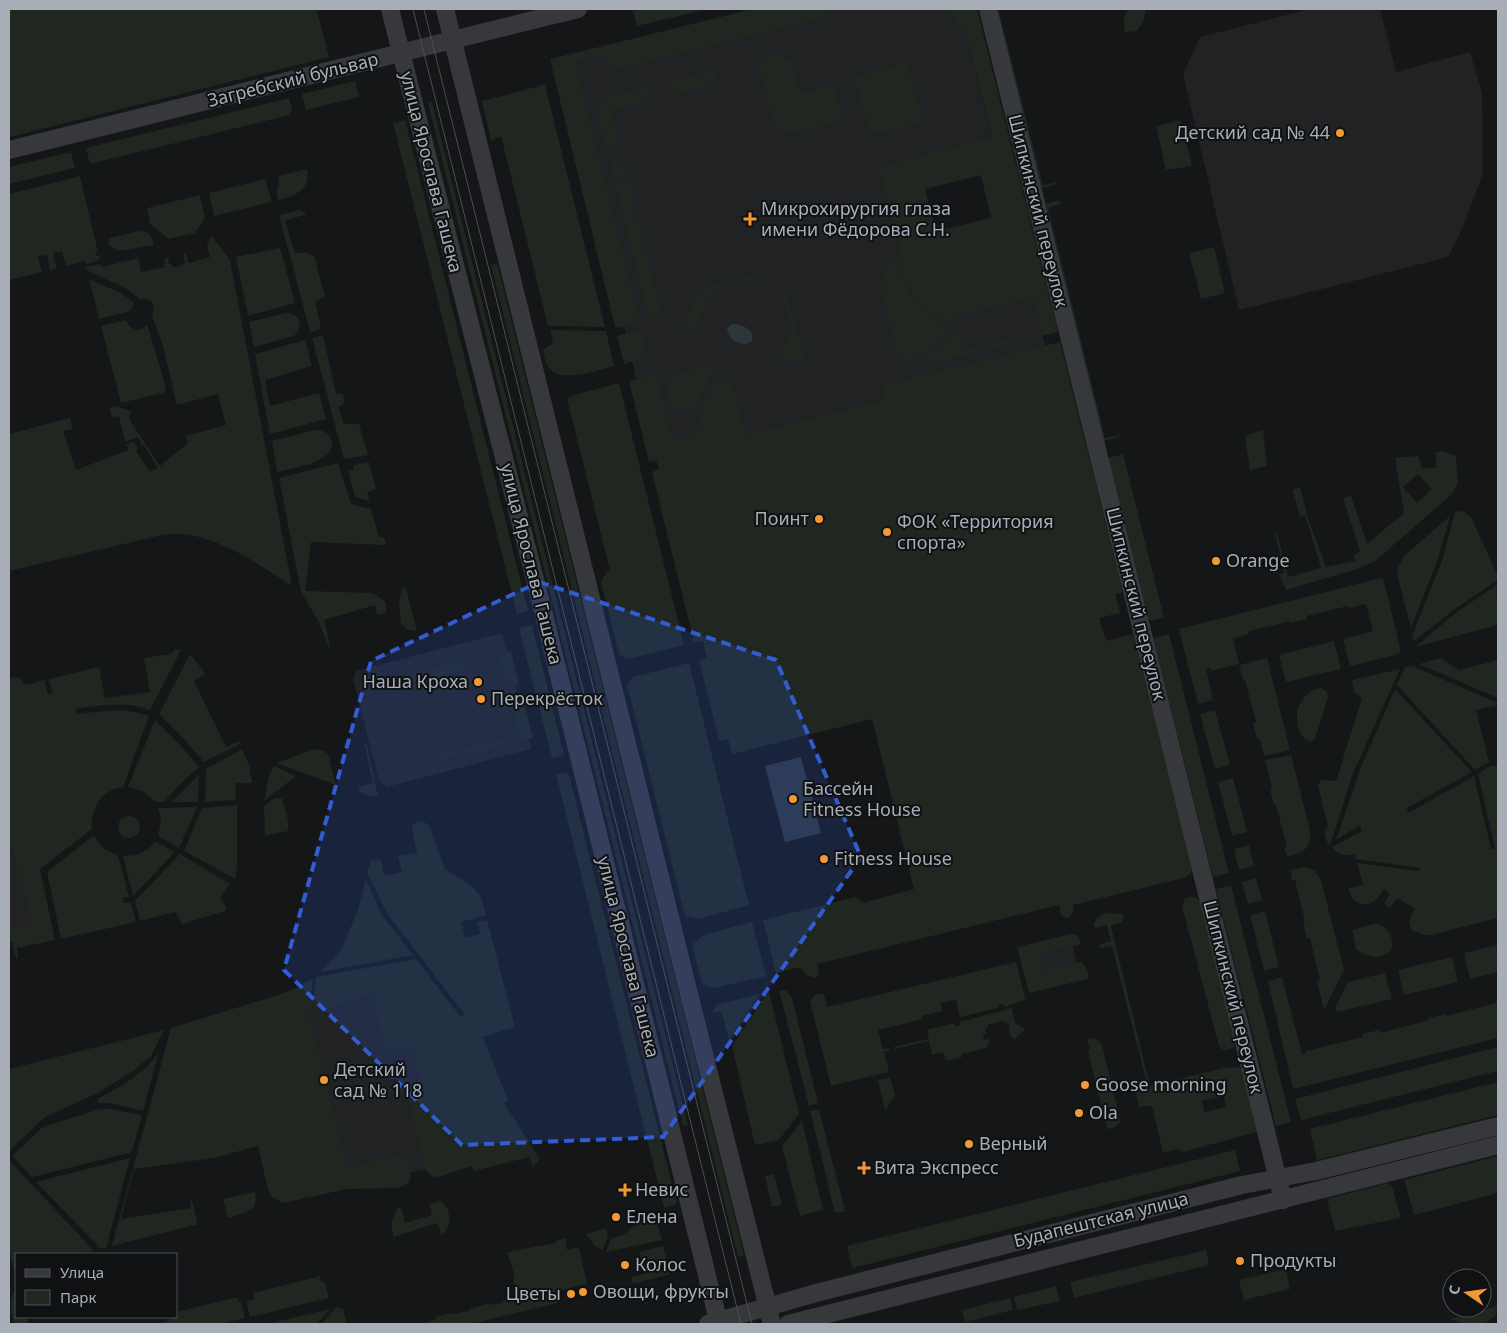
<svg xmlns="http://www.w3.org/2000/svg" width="1507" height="1333" viewBox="0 0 1507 1333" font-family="'Noto Sans',sans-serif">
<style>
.built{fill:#212224}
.green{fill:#1f2720;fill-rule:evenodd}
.water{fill:#2c363b}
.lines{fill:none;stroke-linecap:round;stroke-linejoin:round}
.minor{stroke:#36383c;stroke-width:18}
.tram{stroke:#4b4e53;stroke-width:1}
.marked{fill:#325cd3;fill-opacity:0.2;stroke:#325cd3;stroke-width:4;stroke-dasharray:10 6;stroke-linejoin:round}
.poi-dot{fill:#f09935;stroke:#101112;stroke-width:2}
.labels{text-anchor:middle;stroke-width:4;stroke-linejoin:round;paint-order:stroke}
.street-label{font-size:18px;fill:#a7aeb7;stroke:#101112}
.poi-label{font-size:18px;fill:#a7aeb7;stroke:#101112;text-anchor:start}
</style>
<rect width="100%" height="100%" fill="#151617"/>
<path class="built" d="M771 9H959L994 147 891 174 916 290 1025 266 1049 361 654 461 625 329 563 61Z
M1310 9H1380L1396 72 1470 52 1482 93 1483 173 1462 229 1448 257 1239 310 1183 74 1200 37Z
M502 633 531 749 387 787 379 780 353 680 356 671Z
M9 818 40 928 9 937Z
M1073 946 1077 963 1043 972 1039 955Z
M424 972 473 1159 393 1176 283 1181 263 1126 186 1033Z"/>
<path class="green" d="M9 9H325L317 11 329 57 9 137Z
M641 9H707L637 26 633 11Z
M753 9H826L828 17 610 71 605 54 575 62 640 322 620 328 615 327 550 59Z
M945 9H977L1058 332 1042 336 1033 298 957 315 959 328 954 329 915 298 896 258 902 256 879 167 992 137 964 28 958 29 954 13 948 15 952 30 950 31ZM981 175 991 218 936 231 925 189Z
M996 9H998L1043 185 1056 182 1057 184 1042 188Z
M1129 9H1146L1144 20 1137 31 1125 32C1123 24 1123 16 1129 9Z
M779 54 792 61 799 93 834 86 840 111 839 119 828 125 793 133 782 131 773 121 760 69 766 57Z
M907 63 923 122 870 135 855 77Z
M714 70 718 83 672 95 669 82Z
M355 81 359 97 306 110 302 94Z
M543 85H545L605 327 548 326 501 136 491 141 482 101Z
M648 87 651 100 611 110 619 142 615 143 616 148 607 150C604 138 591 105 605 98 614 93 637 90 648 87Z
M289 98 292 110 290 115 90 164 86 148Z
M432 102 688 1125 683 1126 428 103Z
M405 120 528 611 517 614 393 123Z
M1181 120 1192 166 1166 170 1156 126Z
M71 152 75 168 9 184V167Z
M616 156 618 166 625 164 626 171 621 173 623 182 629 180 637 213 631 214 633 222 639 221 645 245 639 247 641 253 647 252 649 262H648L662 317 655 319 649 317 609 157Z
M307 169C311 190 295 196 278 200L276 191 278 190 279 176Z
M80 176 98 252 95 253 96 256 99 255 100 260 86 264 85 261 66 266 62 251 53 253 57 268 50 270 47 255 38 256 42 272 9 280V194Z
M265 179 272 202 214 216 209 193Z
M200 195 205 218 195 233 169 239 150 224 147 208Z
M1060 200 1061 204 1048 208 1105 438 1119 435V437L1104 441 1046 204Z
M300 210 307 214 285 221 295 253H307L314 256 325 296 315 301 321 329 310 332 279 215Z
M140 231C149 231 152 236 154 245L119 251 109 245V238Z
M211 235 230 260 292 586C256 563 207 527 162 535L9 571V434L70 418 73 429 63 431 76 470 128 450 127 444 134 442 138 449 136 451 150 472 158 468 144 445H142L138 437 125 442 119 416 112 418 110 408 115 406 131 411 129 419 160 466 188 443 186 436 226 425 218 394 177 405 162 343 152 316 154 306C152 300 147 297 140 299L124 287 87 271 86 267 100 264 102 267 138 258 141 272 165 267 164 259 168 258 169 264H171L172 267H178L185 263 183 254 186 253 189 263 210 257 207 246Z
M1214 247 1225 293 1201 299 1189 253Z
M280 248 295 303 248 316 236 257Z
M894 259 913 300 950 332 908 364 897 354 882 294V278L888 265Z
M497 263 744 1255 738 1257 491 265Z
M755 273 752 281C733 280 709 288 703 308 701 315 700 321 698 328L690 327 682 322 704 286Z
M89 279 123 294 134 303 130 311 99 319Z
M786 289 805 361 786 362 779 358C793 338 792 319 781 298Z
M286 313C300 313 304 326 294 336L254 347 249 322Z
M126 320C130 330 141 334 147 324L163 377 166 392 121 403 101 326Z
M641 329 647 354 646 358 624 364 617 336Z
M550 330 606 331 614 366C597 370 558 386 547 365 545 361 544 355 543 350L553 343Z
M960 332 964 349 1013 338 1014 343 921 366H913L955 334Z
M323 335 336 394H343L345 403 338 407 344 424H359L368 455 344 459 312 338Z
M305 340 312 366 265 380 270 406 319 393 326 419 270 434 255 354Z
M1060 342 1123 592 1115 594 1120 613 1099 618 1106 641 1133 634 1192 869 1190 874 1184 878 1073 905 1074 912 1068 918 1061 915 1059 905 817 964 819 975 815 978 806 975 801 967 776 973 763 920 855 897 859 899 862 903 914 889 872 719 732 754 728 739 719 741 699 660 707 658 703 641 694 642 652 472 659 469 656 460 649 462 629 381 657 374 667 419C663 437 685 448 696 433 700 427 698 421 700 415 705 402 713 389 719 376L724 378H731L746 435 886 400 882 385Z
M707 366 713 370 693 411C686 407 679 406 672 410L664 377Z
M619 383 684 645 629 659 619 655 601 582 607 571 610 570 567 399 574 395Z
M315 430C322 430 328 432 331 439 340 462 292 468 277 472L272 441Z
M1263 430 1267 466 1250 470 1245 436Z
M1443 451 1456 456 1458 483 1451 495 1374 562 1357 569 1286 590 1279 574 1284 573 1275 533 1277 532 1288 577 1321 568 1305 515 1300 518 1293 490 1300 487 1308 519 1326 567 1355 561 1354 556 1360 551 1343 498 1351 496 1367 544 1404 513 1395 458 1418 456 1422 469 1437 467 1435 452ZM1418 474 1432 489 1417 503 1403 487Z
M1123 454 1164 618 1149 621 1108 458Z
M369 462 376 489 367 492 370 501 355 497 348 471 354 470 353 465Z
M338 463 351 504 371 509 379 537H384L386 545 311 542 305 591 372 593 386 602V613L377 615 375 605 324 620 332 655 319 622 301 592 279 478Z
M1459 511 1464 512 1471 517 1498 576V580L1455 609 1414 641 1412 636 1442 561 1455 512Z
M1450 516 1438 559 1411 628 1397 573 1398 568 1403 557Z
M1381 578 1384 581 1400 648V652L1396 655 1350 666 1343 639 1373 631 1366 604 1349 608 1348 606 1307 616V619L1291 623 1290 621 1249 631V634L1233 638 1239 664 1211 671 1210 668 1206 669 1213 700 1198 704 1179 629Z
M1498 584V595L1496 596 1498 605V625L1415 647 1457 612Z
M402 587 406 588 417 631 408 630 401 624 399 605Z
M532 625 564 755 552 758 519 628Z
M1169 634 1229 873 1213 877 1153 638Z
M1334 641 1341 669 1286 682 1279 655Z
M175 649 181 650 150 710C126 701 100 705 76 709L77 714C105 711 122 707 149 716L123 787C101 790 91 808 92 829L40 869 55 940 17 948 18 958H16L12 942H9V931L34 925 21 882 9 885V879L20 876 9 838V679L13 677 20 678 26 685 44 680 48 695 53 693 49 679 99 667 105 698 150 692 144 658 171 654Z
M511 651 519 684 514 686 505 680 498 654Z
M190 654 206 674 194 681 226 747 239 741 240 744 204 762 183 738 159 714Z
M1267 658 1290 750 1264 756 1260 739H1257L1253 723 1256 722 1245 680H1243L1239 665Z
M1441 658 1459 670 1498 660V698L1419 664Z
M467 661 469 669 426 680 424 671Z
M689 663 749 905 698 919 685 916 627 685 633 677Z
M1412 666 1498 703V705L1476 710 1489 762 1475 770 1397 685 1405 667Z
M1400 669 1352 776 1330 846 1326 840 1324 831 1328 827 1318 785 1321 780 1336 781 1362 698 1354 692 1352 680Z
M1321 688 1326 691 1328 697 1315 739 1311 742C1289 734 1293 692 1321 688Z
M1395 689 1472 772 1407 808 1408 813 1474 776 1491 849H1495L1478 774 1490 766 1498 765V918L1431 935H1425L1411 930 1409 920 1415 909 1398 898 1390 908 1384 903 1390 894 1384 889C1381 893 1377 899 1373 902 1360 909 1351 900 1348 888L1363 885 1357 863 1420 871 1419 868 1356 859 1355 854C1345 856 1339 856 1332 847L1362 831 1360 825 1336 840 1361 767Z
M525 707 533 738 520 741 514 718 520 709Z
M1215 710 1230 765 1215 769 1200 714Z
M155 720 183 748 199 767 180 784 164 802H155L143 791 128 787Z
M506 738 508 744 434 761 433 755Z
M364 743 367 745 378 796H369L359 791V787L373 783Z
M242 749 249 765 252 783H235L236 800 205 802 206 769Z
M315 749 324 751 328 754 336 785 276 763Z
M1291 755 1310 831C1311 850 1304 852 1287 857L1284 848 1287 847 1276 805H1274L1270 790 1272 788 1265 760Z
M274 766 296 776 264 801 269 775Z
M566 773 569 775 677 1204 664 1208 556 774Z
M199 775 198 802H172Z
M1233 778 1247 832 1232 836 1218 782Z
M285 797 282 799 288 820V831L265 836 264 806 273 799Z
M237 805V869L235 879 184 851 202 808Z
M197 807 179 848 158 836 161 820 158 808Z
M118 827a11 11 0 1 1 22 0a11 11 0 1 1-22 0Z
M420 821 426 823 430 827 445 869 473 887 481 897 486 915 461 922 465 938 480 934 477 922 487 920 515 1027 483 1037 508 1101 504 1103 540 1159 533 1167 529 1157 474 1171 472 1166 438 1177C433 1177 429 1174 426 1171L410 1103 412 1093 422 1088V1085L413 1047 394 1051 384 1042 372 995 316 1010 314 999 316 977 416 959 460 1016 465 1015 386 912 367 872 371 861 381 859 384 876 402 872 398 856 417 853 412 828 413 824Z
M94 835 103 848 118 856 129 897 123 898 124 903H131L136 922 61 939 47 872Z
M155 841 175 852 133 896 123 856C135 856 148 853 155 841Z
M1249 845 1254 866 1239 870 1234 849Z
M180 854 230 884 220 898 227 908 225 911 182 924 175 912 140 921 135 901Z
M1305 867 1315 871 1321 880 1344 970 1324 1010 1317 981 1320 980 1310 938 1307 939 1303 923 1305 922 1295 880H1292L1290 870Z
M1256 878 1262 900 1248 904 1242 882Z
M366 879 382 915 413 955 320 972 341 950 358 910Z
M1231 885 1291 1122 1276 1126 1216 889Z
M1189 897H1195L1200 901 1235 1043 1234 1047C1228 1051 1223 1052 1219 1046L1182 906 1185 898Z
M1265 911 1279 967 1264 971 1250 915Z
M1106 913 1122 914 1124 917 1122 922 1111 926 1150 1086 1224 1068 1238 1067 1242 1070 1257 1132 1183 1152 1177 1149 1163 1153 1152 1106 1139 1107 1135 1088 1147 1084 1112 946 1101 948 1099 946 1100 944 1111 941 1107 925 1095 928 1093 925 1097 918ZM1224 1096 1226 1107 1204 1112 1202 1101Z
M752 922 766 976 714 988 702 984 692 945 703 935Z
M1373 924C1386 923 1392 934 1393 946 1386 962 1367 958 1356 949L1352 930Z
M1070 934 1078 936 1081 941 1080 944 1039 955 1043 971 1081 962C1085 966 1090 972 1088 979L1029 993 1017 947Z
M1498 945V972L1470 979 1464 953Z
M1452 957 1458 982 1404 995 1398 970Z
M1016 962 1025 998 1027 999 1004 1007 1003 1004 998 1005V1008L960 1017 956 1000 941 1003 942 1011 922 1016 923 1019 878 1030 883 1049 889 1048 890 1050 884 1052 889 1072 831 1086 810 1001 816 994H824L827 1007Z
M1385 973 1392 999 1337 1012 1335 1008 1348 982Z
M1282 977 1302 1054 1306 1053V1051L1363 1037V1034L1379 1030 1380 1033 1429 1020V1018L1445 1014 1446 1016 1496 1003V1001L1498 1000V1038L1293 1089 1268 981Z
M313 978 311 1000 313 1010H308L347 1167 407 1153 411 1176 410 1181 404 1186 397 1188 346 1189 307 1198 306 1196 303 1199 282 1203 271 1196 268 1190 258 1146 214 1158 134 1169 121 1219 191 1208 190 1201 192 1200 197 1222 196 1225H190L187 1227 112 1246 171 1028 278 995 294 989Z
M779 990 787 991 792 998 818 1103 809 1106Z
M769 992 799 1114 779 1140 755 1145 732 1046 767 993Z
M760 994 729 1039 721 1011 712 1013V1012L718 1004Z
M1012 1008 1015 1023 1026 1029 1015 1039 1010 1036 1009 1024 1003 1021 991 1024H989L985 1030 987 1033 983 1035 984 1040 989 1039 990 1041 986 1048 962 1054V1057L946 1061 943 1052 932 1055 929 1041 894 1049V1047L928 1039 929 1040 927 1030 954 1023 955 1026 960 1025V1022Z
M164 1030 151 1056 133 1071 96 1094 45 1117 9 1151V1069Z
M1093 1038 1098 1040 1102 1045 1119 1115 1120 1123 1114 1128 1107 1129 1088 1051 1090 1050 1087 1040Z
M1498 1047V1071L1301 1120 1295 1099Z
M159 1051 143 1111 109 1103H98V1099C120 1086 146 1074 159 1051Z
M890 1077 895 1095 885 1110 878 1080Z
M1498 1082V1115L1317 1160 1310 1129Z
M100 1109H110L142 1115 132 1152 32 1177 12 1156 43 1127Z
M819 1109 845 1211 835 1213 810 1111Z
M802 1121 823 1210 800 1216 782 1146Z
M1235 1150 1240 1171 852 1268 847 1246Z
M1498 1156V1193L1414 1215 1404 1180Z
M130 1158 106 1248 101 1249 36 1182Z
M9 1160 94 1251 79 1254H16V1270H14L9 1252Z
M774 1174 782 1205 772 1207 765 1176Z
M1388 1183 1392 1186 1401 1218 1335 1231 1327 1199Z
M255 1192 256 1200 254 1207 244 1213 228 1218 223 1199Z
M441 1201C452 1210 452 1225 442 1235L437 1223 394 1237C390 1225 391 1219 398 1208L401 1207 405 1223 432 1215 429 1204Z
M655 1216 662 1240 606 1252 611 1238 623 1235 641 1221Z
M606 1228 608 1235 603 1250 595 1246 586 1234Z
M565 1238 567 1250 579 1247 587 1284 558 1291 561 1302 471 1324H419L436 1320V1317L450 1313 452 1314 469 1311V1309L491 1303 492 1305 502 1303V1301L518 1296 513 1278 515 1277 507 1252 556 1243V1241Z
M663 1246 670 1274 633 1284 631 1277 644 1274 639 1252Z
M1206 1250 1209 1265 1074 1298 1070 1282Z
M1286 1269 1290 1289 1244 1300 1239 1280Z
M320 1276 321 1282 324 1281 329 1298 250 1317 246 1301 254 1299 253 1293Z
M1056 1286 1060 1301 1017 1310 1014 1297Z
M16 1288V1317H27L29 1324H14C10 1310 8 1301 16 1288Z
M237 1297 239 1302H241L245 1318 221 1324H163V1322L171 1319V1317H176V1312Z
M1010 1298 1013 1310 965 1322 962 1310Z
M1498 1306 1496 1315 1484 1324H1463L1450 1319Z
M336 1307 343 1309 347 1324H322Z
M330 1309 317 1324H267Z"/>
<path class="water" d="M731 324C740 324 746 326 752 333V341L746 344C737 344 729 340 727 329Z
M801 757 821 833 785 842 765 766Z"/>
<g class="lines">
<path class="minor" d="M390 9 544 615 719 1324
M445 9 691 1002 772 1324
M988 9 1283 1200
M9 150 578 9
M708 1324 816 1293 1242 1185 1316 1171 1498 1126
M788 1324 1498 1145"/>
<path class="tram" d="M413 9 741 1324
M424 9 752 1324"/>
</g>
<path class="marked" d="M539 582 776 660 861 857 663 1137 462 1145 284 970 371 661Z"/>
<g class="poi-dot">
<circle cx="1340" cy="133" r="5"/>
<path d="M747.5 211.5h5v5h5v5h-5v5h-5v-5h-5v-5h5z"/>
<circle cx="819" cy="519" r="5"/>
<circle cx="887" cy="532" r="5"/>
<circle cx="1216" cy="561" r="5"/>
<circle cx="478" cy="682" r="5"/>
<circle cx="481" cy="699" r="5"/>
<circle cx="793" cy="799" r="5"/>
<circle cx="824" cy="859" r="5"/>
<circle cx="324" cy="1080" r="5"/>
<circle cx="1085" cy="1085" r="5"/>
<circle cx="1079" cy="1113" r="5"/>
<circle cx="969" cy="1144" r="5"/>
<path d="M861.5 1160.5h5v5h5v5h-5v5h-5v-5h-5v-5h5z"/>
<path d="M622.5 1182.5h5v5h5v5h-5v5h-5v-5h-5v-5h5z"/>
<circle cx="616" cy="1217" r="5"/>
<circle cx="1240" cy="1261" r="5"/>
<circle cx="625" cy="1265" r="5"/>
<circle cx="583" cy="1292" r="5"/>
<circle cx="571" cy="1294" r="5"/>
</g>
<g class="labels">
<g class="street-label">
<text transform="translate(293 80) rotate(-14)" y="6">Загребский бульвар</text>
<text transform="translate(431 172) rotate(76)" y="6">улица Ярослава Гашека</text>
<text transform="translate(1038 211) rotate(76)" y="6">Шипкинский переулок</text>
<text transform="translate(531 564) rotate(76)" y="6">улица Ярослава Гашека</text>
<text transform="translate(1136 604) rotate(76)" y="6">Шипкинский переулок</text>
<text transform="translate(628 957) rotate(76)" y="6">улица Ярослава Гашека</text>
<text transform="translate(1233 997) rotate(76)" y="6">Шипкинский переулок</text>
<text transform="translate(1101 1220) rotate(-14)" y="6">Будапештская улица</text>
</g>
<g class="poi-label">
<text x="1330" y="139" text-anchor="end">Детский сад № 44</text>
<text x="761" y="215">Микрохирургия глаза<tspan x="761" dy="21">имени Фёдорова С.Н.</tspan></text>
<text x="809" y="525" text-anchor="end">Поинт</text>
<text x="897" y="528">ФОК «Территория<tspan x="897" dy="21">спорта»</tspan></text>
<text x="1226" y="567">Orange</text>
<text x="468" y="688" text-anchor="end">Наша Кроха</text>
<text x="491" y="705">Перекрёсток</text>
<text x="803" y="795">Бассейн<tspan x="803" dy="21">Fitness House</tspan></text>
<text x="834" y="865">Fitness House</text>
<text x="334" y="1076">Детский<tspan x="334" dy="21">сад № 118</tspan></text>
<text x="1095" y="1091">Goose morning</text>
<text x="1089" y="1119">Ola</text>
<text x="979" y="1150">Верный</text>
<text x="874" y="1174">Вита Экспресс</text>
<text x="635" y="1196">Невис</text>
<text x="626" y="1223">Елена</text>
<text x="1250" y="1267">Продукты</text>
<text x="635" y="1271">Колос</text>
<text x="593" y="1298">Овощи, фрукты</text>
<text x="561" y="1300" text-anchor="end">Цветы</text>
</g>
</g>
<rect width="1507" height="1333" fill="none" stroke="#a7aeb7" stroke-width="20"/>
<rect x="15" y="1253" width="162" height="65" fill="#101112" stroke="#4c5054"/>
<rect x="25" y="1269" width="25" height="8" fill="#36383c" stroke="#4c5054"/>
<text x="60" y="1278" font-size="15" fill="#a7aeb7">Улица</text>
<rect x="25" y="1290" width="25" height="15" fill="#1f2720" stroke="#4c5054"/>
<text x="60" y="1303" font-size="15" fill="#a7aeb7">Парк</text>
<g transform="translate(1467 1293) rotate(283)"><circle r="24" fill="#101112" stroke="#4c5054"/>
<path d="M0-4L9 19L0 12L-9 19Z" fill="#f09935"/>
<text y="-8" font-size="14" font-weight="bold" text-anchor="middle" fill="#a7aeb7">С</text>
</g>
</svg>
